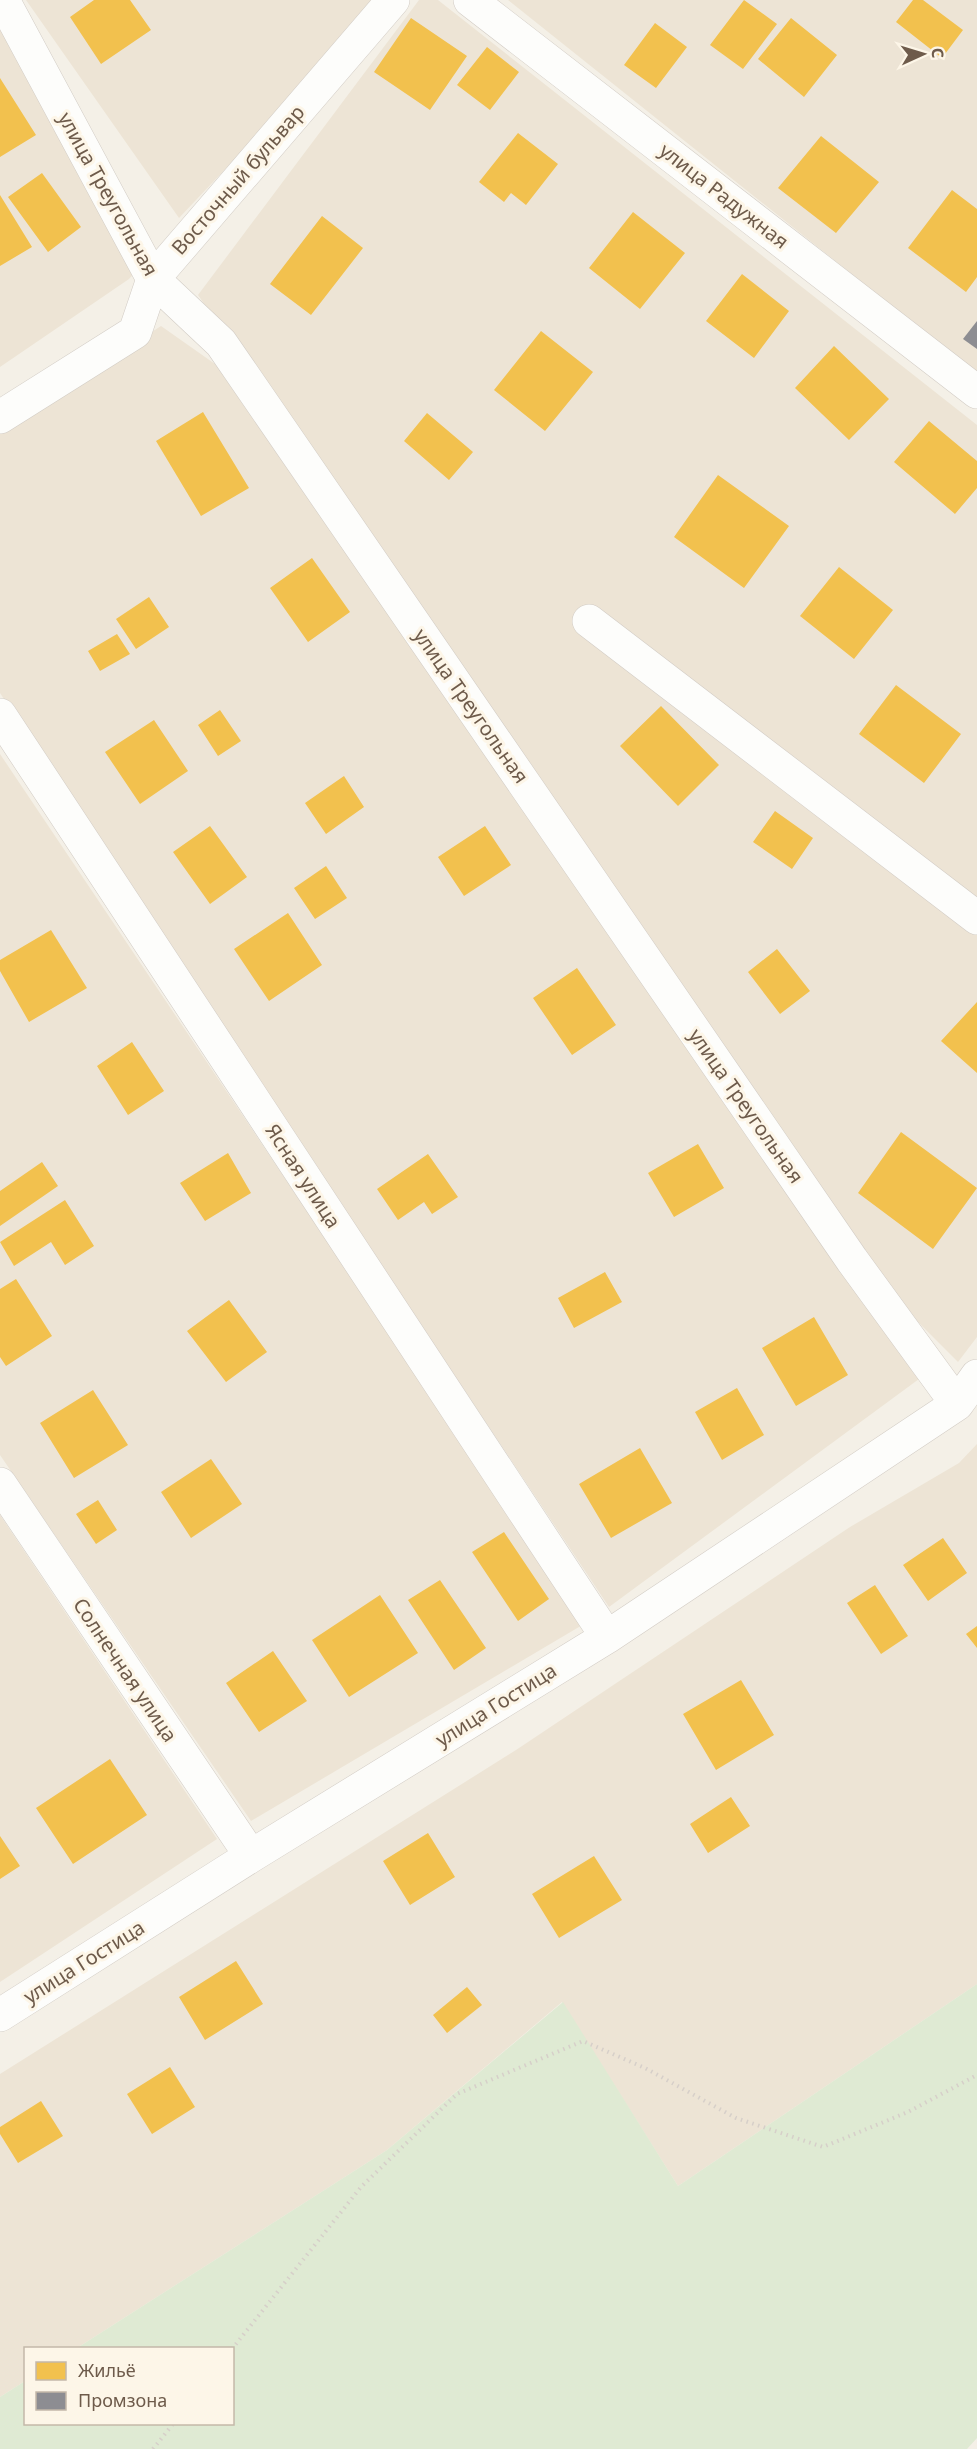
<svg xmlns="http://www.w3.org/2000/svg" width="977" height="2449" viewBox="0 0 977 2449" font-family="'Noto Sans',sans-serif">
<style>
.residential{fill:#ede4d5}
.green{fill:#dfead3}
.homes{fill:#f2c14e}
.industry{fill:#8d8d92}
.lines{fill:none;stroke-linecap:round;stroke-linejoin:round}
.minor-casing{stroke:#d2ccc5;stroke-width:34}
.path{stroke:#d6cfc9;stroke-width:4;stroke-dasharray:1.5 4.5;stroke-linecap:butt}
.minor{stroke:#fdfdfb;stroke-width:33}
.labels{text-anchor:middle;stroke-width:6;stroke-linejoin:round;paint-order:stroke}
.street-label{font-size:20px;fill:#6e5b4b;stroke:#fdf6e8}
</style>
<rect width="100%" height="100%" fill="#f4f0e7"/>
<path class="residential" d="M26 0H380L364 22 179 218Z
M419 0H438L977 425V1337L958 1362 895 1299 198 295Z
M508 0H977V374Z
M0 28 151 255 129 279 0 367Z
M161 326 215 364 919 1379 609 1607 0 693V430Z
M0 754 584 1624 251 1821 0 1455Z
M977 1444V1984L678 2186 562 2002 387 2150 77 2348H26L25 2381 0 2397V2074L516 1750 850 1527 959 1463Z
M0 1515 217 1839 0 1982Z"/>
<path class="green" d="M977 1984V2438L967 2449H0V2397L25 2381 26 2424H232V2348H77L387 2150 563 2002 678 2186Z"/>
<path class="homes" d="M94 0H130L151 30 101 64 70 17Z
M744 0 777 24 743 69 710 45Z
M913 0H923L963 30 942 58 896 22Z
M411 18 467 56 430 110 374 72Z
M791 18 837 55 804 97 758 59Z
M655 23 687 47 656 88 624 65Z
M487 47 519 72 490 110 457 85Z
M0 78 36 135 0 157Z
M518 133 558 164 526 205 511 193 504 202 479 182Z
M821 136 879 182 836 233 778 188Z
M42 173 81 227 48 252 8 197Z
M952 190 977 209V277L966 292 908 248Z
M0 195 32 247 0 266Z
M633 212 685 253 640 309 589 268Z
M322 216 363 248 311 315 270 284Z
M742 274 789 311 754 358 706 321Z
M541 331 593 372 545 431 494 390Z
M834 346 889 399 849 440 795 388Z
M203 412 249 488 201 516 156 441Z
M427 413 473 452 449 480 404 441Z
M929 421 977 461V488L955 514 894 462Z
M718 475 789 526 744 588 674 537Z
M312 558 350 612 308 642 270 588Z
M839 567 893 610 854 659 800 616Z
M149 597 169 627 136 649 116 619Z
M117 634 130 654 100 671 88 651Z
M896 685 961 734 924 783 859 734Z
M661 706 719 765 678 806 620 746Z
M220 710 241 741 218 756 198 725Z
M154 720 188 771 140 804 105 752Z
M344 776 364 807 326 834 305 803Z
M775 811 813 838 792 869 753 842Z
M210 826 247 877 210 904 173 852Z
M485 826 511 865 464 896 438 857Z
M326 866 347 898 315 919 294 888Z
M288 913 322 965 269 1001 234 949Z
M51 930 87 988 29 1022 0 971V960Z
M777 949 810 991 780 1014 748 972Z
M577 968 616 1025 572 1055 533 998Z
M977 1002V1073L941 1041Z
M132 1042 164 1091 128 1115 97 1066Z
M901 1132 977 1188 933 1249 858 1193Z
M698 1144 724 1188 674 1217 648 1173Z
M228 1153 251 1193 205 1221 180 1183Z
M428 1154 458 1197 432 1214 424 1202 398 1220 377 1189Z
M42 1162 58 1186 0 1226V1191Z
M65 1200 94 1246 65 1265 51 1242 14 1266 0 1242Z
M605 1272 622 1302 574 1328 558 1298Z
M16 1279 52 1336 6 1366 0 1357V1289Z
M229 1300 267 1352 226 1382 187 1331Z
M814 1317 848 1375 796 1406 762 1348Z
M737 1388 764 1435 722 1460 695 1412Z
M93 1390 128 1445 74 1478 40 1423Z
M640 1448 672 1503 611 1538 579 1484Z
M211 1459 242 1504 191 1538 161 1492Z
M98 1500 117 1530 96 1544 76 1514Z
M504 1532 549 1599 518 1621 472 1552Z
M943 1538 967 1573 928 1601 903 1565Z
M440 1580 486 1648 454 1670 408 1600Z
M875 1585 908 1636 881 1654 847 1603Z
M380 1595 418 1653 349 1697 312 1640Z
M977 1626V1648L966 1634Z
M273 1651 307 1701 259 1732 226 1683Z
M741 1680 774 1735 716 1770 683 1714Z
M110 1759 147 1815 73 1864 36 1808Z
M731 1797 750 1826 708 1853 690 1824Z
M428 1833 455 1877 410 1905 383 1861Z
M0 1836 20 1866 0 1879Z
M594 1856 622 1900 559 1938 532 1894Z
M236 1961 263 2004 205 2040 179 1997Z
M467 1987 482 2005 447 2033 433 2015Z
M170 2067 195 2107 152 2134 127 2094Z
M41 2101 63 2136 18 2163 0 2134V2127Z"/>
<path class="industry" d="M977 321V349L963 339Z"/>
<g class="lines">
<defs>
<path id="minor" d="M3 0 153 279 221 343 852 1260 957 1404
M470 0 977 392
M0 417 135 332 153 279 393 0
M589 621 977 918
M0 715 607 1637
M0 1484 251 1856
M0 2015 251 1856 607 1637 957 1404 977 1376"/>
</defs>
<use href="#minor" class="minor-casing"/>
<path class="path" d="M232 2349 361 2187 457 2094 583 2041 645 2068 736 2118 823 2147 908 2112 977 2075
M153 2449 173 2424"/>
<use href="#minor" class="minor"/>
</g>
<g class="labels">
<g class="street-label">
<text transform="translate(238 180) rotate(-49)" y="7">Восточный бульвар</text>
<text transform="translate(108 194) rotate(61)" y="7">улица Треугольная</text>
<text transform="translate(724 196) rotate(38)" y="7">улица Радужная</text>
<text transform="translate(471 706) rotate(55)" y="7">улица Треугольная</text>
<text transform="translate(746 1106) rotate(55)" y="7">улица Треугольная</text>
<text transform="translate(303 1176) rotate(57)" y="7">Ясная улица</text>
<text transform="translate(125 1670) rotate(56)" y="7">Солнечная улица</text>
<text transform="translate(496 1705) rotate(-32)" y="7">улица Гостица</text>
<text transform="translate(84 1962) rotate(-32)" y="7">улица Гостица</text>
</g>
</g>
<rect x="24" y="2347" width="210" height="78" fill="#fdf6e8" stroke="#c4b8a9" stroke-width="1.5"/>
<rect x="36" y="2362" width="30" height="18" fill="#f2c14e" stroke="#c4b8a9" stroke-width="1.5"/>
<text x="78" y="2377" font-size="18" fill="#6e5b4b">Жильё</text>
<rect x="36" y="2392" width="30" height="18" fill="#8d8d92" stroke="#c4b8a9" stroke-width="1.5"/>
<text x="78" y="2407" font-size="18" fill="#6e5b4b">Промзона</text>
<g transform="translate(923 54) rotate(86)" stroke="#fdf6e8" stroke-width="4.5" paint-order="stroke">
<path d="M0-4.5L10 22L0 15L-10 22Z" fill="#6e5b4b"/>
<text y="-9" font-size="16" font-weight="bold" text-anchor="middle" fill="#6e5b4b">С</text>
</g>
</svg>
